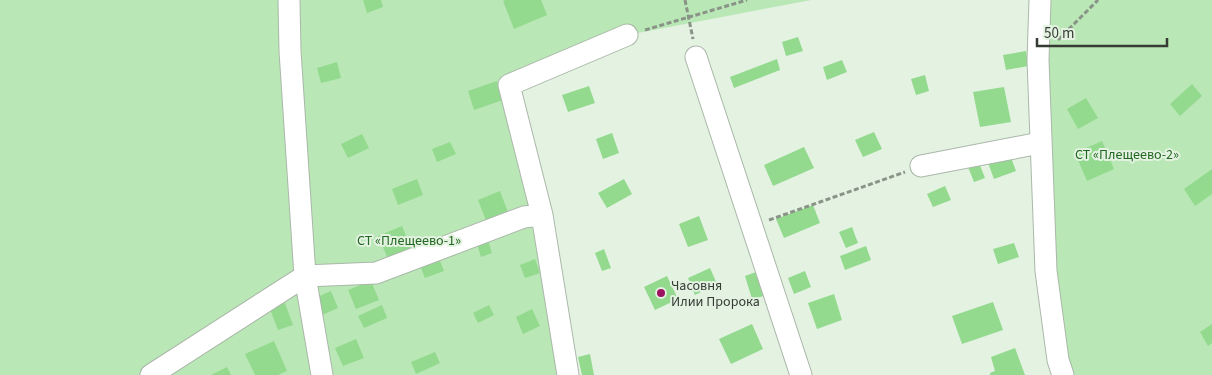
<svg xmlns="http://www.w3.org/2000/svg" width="1212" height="375" viewBox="0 0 1212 375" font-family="'Source Sans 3',sans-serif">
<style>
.green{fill:#b9e7b5}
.building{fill:#93da8f}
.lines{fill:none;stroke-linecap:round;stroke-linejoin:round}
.minor-casing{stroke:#aab8a9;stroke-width:23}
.path{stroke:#899387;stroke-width:3;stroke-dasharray:5 2.5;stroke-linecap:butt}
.minor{stroke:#fff;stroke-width:21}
.poi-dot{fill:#9d1362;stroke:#e3f2e1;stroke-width:2}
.labels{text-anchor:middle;stroke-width:4;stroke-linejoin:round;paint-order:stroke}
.park-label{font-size:14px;fill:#226721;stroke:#e3f2e1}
.poi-label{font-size:14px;fill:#363c35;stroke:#e3f2e1;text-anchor:start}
</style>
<rect width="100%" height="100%" fill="#e3f2e1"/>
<path class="green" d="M0 0H811L627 35 509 85 568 375H0Z
M1040 0H1212V375H1063L1058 360Z"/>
<path class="building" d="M363 0H381L383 7 367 13Z
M505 0H541L547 15 514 29 503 1Z
M798 37 803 51 786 56 782 42Z
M1026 51 1028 66 1006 70 1003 55Z
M777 59 780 70 734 88 730 77Z
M842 60 847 72 827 80 823 67Z
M337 62 341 78 321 83 317 68Z
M925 75 929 91 916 95 911 79Z
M497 81 503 100 474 110 468 91Z
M1192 84 1202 96 1180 116 1170 104Z
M589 86 595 103 568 112 562 95Z
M1004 87 1011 122 980 127 973 92Z
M1086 98 1098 118 1078 129 1067 109Z
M874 132 882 149 863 157 855 140Z
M612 133 619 153 603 159 596 139Z
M362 134 369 148 348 158 341 144Z
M1102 141 1114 169 1087 181 1075 153Z
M450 142 456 154 437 162 432 149Z
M804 147 814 168 773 186 764 165Z
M1009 152 1016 171 994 179 987 160Z
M979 163 985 178 974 182 968 167Z
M1212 169V194L1195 206 1184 189Z
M417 179 423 195 398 205 392 189Z
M624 179 632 194 607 208 598 193Z
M945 186 951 200 933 207 927 194Z
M500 191 509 215 487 223 478 200Z
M813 205 820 223 784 238 776 219Z
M699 216 708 240 688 247 679 224Z
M402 226 411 248 388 259 378 236Z
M852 227 858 243 846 248 839 232Z
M488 240 492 253 481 257 477 244Z
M1014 243 1019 257 998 264 993 249Z
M866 246 871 260 845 270 840 256Z
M604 249 611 268 602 271 595 253Z
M438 256 444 271 425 278 419 263Z
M535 259 540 273 525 278 520 265Z
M710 268 717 284 695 295 688 278Z
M805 271 811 287 794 294 788 278Z
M756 272 764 296 752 299 745 276Z
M667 276 678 299 655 310 644 287Z
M371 281 379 300 356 309 348 290Z
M331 291 338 308 322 315 315 298Z
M834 294 842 320 817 329 808 303Z
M993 302 1003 330 962 344 952 316Z
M285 303 293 325 278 330 270 309Z
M382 305 387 318 364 328 358 316Z
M489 305 494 315 478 323 473 313Z
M532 309 540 326 523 334 516 317Z
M752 324 763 349 731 364 719 339Z
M1212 324V343L1208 346 1200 332Z
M356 339 364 358 343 366 335 348Z
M274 341 287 371 278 375H255L245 354Z
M1015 348 1025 375H990V373L995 371 991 357Z
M435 352 440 363 416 374 411 362Z
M590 354 594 375H582L578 357Z
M227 367 231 375H211Z"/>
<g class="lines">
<defs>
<path id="minor" d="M289 0 290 51 305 276 322 375
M1040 0 1038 60 1046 271 1058 360 1063 375
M696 57 801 375
M921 166 1040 143
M151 375 305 276 376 273 524 217 542 215
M568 375 542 215 509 85 627 35"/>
</defs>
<use href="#minor" class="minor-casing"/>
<path class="path" d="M685 0 693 39
M645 30 747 0
M1058 40 1098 0
M769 220 905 172"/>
<use href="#minor" class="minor"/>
</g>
<circle class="poi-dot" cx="661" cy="293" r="5"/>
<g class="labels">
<g class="park-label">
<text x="1127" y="159">СТ «Плещеево-2»</text>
<text x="409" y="245">СТ «Плещеево-1»</text>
</g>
<g class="poi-label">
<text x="671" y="290">Часовня<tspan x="671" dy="16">Илии Пророка</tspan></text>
</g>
</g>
<path d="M1037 38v8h130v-8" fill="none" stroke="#363c35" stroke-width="2.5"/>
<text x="1044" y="38" font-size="15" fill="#363c35" stroke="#e3f2e1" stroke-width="4" paint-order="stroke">50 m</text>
</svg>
